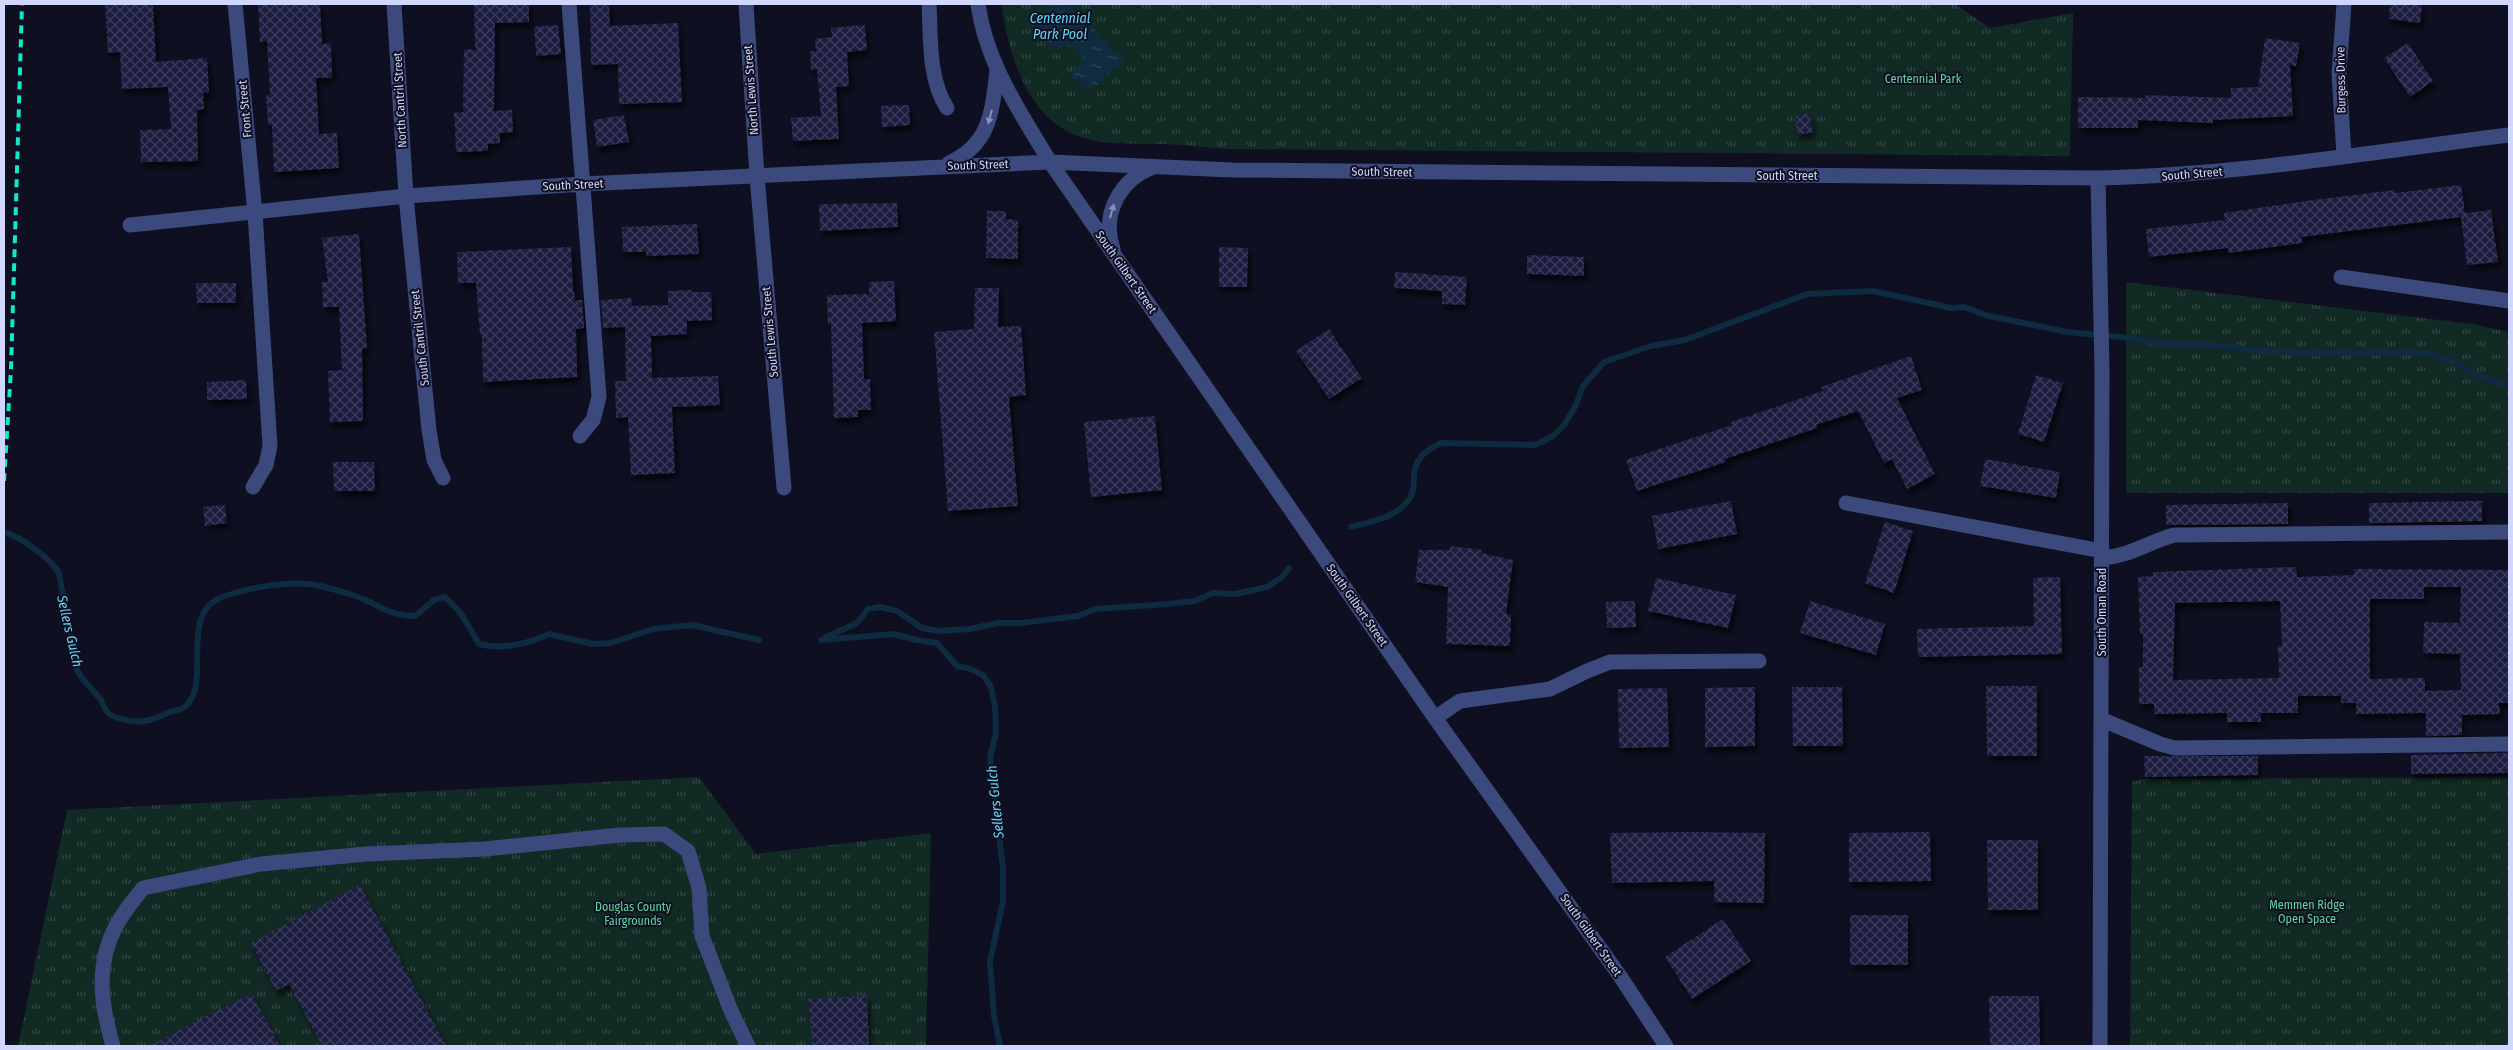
<svg xmlns="http://www.w3.org/2000/svg" width="2513" height="1050" viewBox="0 0 2513 1050" font-family="'Fira Sans Condensed',sans-serif">
<style>
.grass{fill:url(#grass-tufts)}
.water{fill:url(#water-ripples)}
.lines{fill:none;stroke-linecap:round;stroke-linejoin:round}
.stream{stroke:#0e2b3f;stroke-width:6}
.building{fill:url(#building-cross-hatch);fill-rule:evenodd;filter:url(#shadow)}
.minor{stroke:#3c497c;stroke-width:15}
.rail{stroke:#0eeace;stroke-width:4;stroke-dasharray:8 6;stroke-linecap:butt}
.oneway{fill:#8690bc}
.labels{text-anchor:middle;stroke-width:4;stroke-linejoin:round;paint-order:stroke}
.park-label{font-size:12px;fill:#61d79f;stroke:#0e0f20}
.street-label{font-size:12px;fill:#d1d6fc;stroke:#0e0f20}
.water-label{font-size:14px;font-style:italic;fill:#65d4f6;stroke:#0e0f20}
</style>
<defs>
<pattern id="grass-tufts" width="24" height="20" patternUnits="userSpaceOnUse" patternTransform="scale(1.25)"><rect width="24" height="20" fill="#122a24"/><path d="M3 7l-1-3M5 7V3M7 7l1-3M15 17l-1-3M17 17v-4M19 17l1-3" fill="none" stroke="#334845"/></pattern>
<pattern id="water-ripples" width="26" height="14" patternUnits="userSpaceOnUse" patternTransform="scale(1.25)"><rect width="26" height="14" fill="#0e2b3f"/><path d="M2 4q2-2 4 0t4 0M15 11q2-2 4 0t4 0" fill="none" stroke="#30495c"/></pattern>
<pattern id="building-cross-hatch" width="8" height="8" patternUnits="userSpaceOnUse" patternTransform="scale(1.25)"><rect width="8" height="8" fill="#1c1d40"/><path d="M0 0l8 8M0 8l8-8" fill="none" stroke="#3c3d5c"/></pattern>
<filter id="shadow"><feDropShadow dx="3" dy="5.5" stdDeviation="2.5" flood-color="#0009"/></filter>
</defs>
<rect width="100%" height="100%" fill="#0e0f20"/>
<path class="grass" d="M1001 4H1955L1990 28 2073 13 2070 156 1226 149C1203 147 1180 144 1157 144 1137 143 1116 145 1096 141 1030 130 1010 61 1001 4Z
M2126 282 2472 324 2509 332V493H2126Z
M699 777 756 854 931 833 926 1046H18L67 810Z
M2509 777V1046H2130L2132 782 2143 779Z"/>
<path class="water" d="M1054 4H1069L1124 60 1098 85 1085 88 1070 74 1085 59 1070 44C1052 54 1042 40 1030 27Z"/>
<g class="lines">
<path class="stream" d="M1351 527C1368 522 1391 519 1404 505 1427 484 1396 464 1441 443L1535 445 1553 436 1564 425 1576 405 1583 386 1604 362 1651 346 1685 340 1807 294 1873 291 1951 308 1965 307 1985 315 2067 332 2130 338 2162 344H2200L2266 351 2320 353 2403 352 2428 354 2455 362 2472 373 2509 387
M4 532C20 536 51 559 59 573L76 667C81 681 92 688 101 700 103 704 105 710 108 713 111 716 118 718 122 719 138 724 151 721 165 714 172 710 180 711 186 706 213 679 176 612 225 596 248 588 282 582 307 584 323 585 340 591 355 596 379 604 386 615 415 616L434 600 444 597C462 610 468 626 479 644 502 650 528 644 549 634L593 644 611 643 653 629 692 625 759 640
M826 637 857 623 868 609 880 607 897 611 922 628 938 631 970 629 998 623H1021L1078 616 1095 609 1168 604 1194 601 1213 593 1235 594 1267 587 1281 578 1289 568
M821 640 894 634 916 640 937 643 957 666 968 668 983 675 991 687 995 706 996 733 990 757 1003 868V902L990 961 994 1016 1000 1046"/>
</g>
<path class="building" d="M105 4H153L156 62 207 58 209 92 203 93 204 109 197 110 198 161 141 162 140 130 171 129 168 87 122 89 120 52 108 53Z
M258 4H320L322 44 331 43 332 78H316L319 134 337 133 339 168 274 172 272 125H268L266 95H270L267 41 260 42Z
M474 4H529V22L495 23 494 111 512 110 513 132 500 133V143L488 144V151L456 152 454 113 463 112 464 49 475 50Z
M590 4H609L610 26 678 23 682 102 619 104 618 64 591 65Z
M2390 4H2422L2420 23 2389 19Z
M558 25 561 54 536 56 534 27Z
M865 25 867 50 847 52 849 86 836 87 839 139 793 141 791 118 821 116 817 70H811L810 51H816L815 39 832 37 831 28Z
M2265 38 2300 43 2296 66 2290 65 2293 116 2213 120V123L2138 120V128H2078V97L2146 98V95L2231 98V88L2258 87Z
M2408 43 2433 81 2410 97 2384 58Z
M909 105 910 125 882 127 881 106Z
M1809 113 1813 132 1798 135 1794 117Z
M624 115 629 142 597 147 593 120Z
M2461 185 2465 213 2491 210 2498 262 2467 265 2461 217 2301 237 2302 243 2229 253 2228 248 2149 257 2146 229 2225 220 2224 213 2313 200 2395 190V193Z
M897 203 898 227 820 231 819 204Z
M987 211H1006V219L1018 220V259L986 258Z
M697 224 699 254 646 256V252H623L622 227Z
M359 234 367 348 362 349 363 421 330 422 328 371 342 370 339 307H323L322 282H328L322 238Z
M571 247 573 291H574L575 300H582L584 328 576 329 577 377 483 382 482 335H480L476 283H458L457 252Z
M1219 247 1248 248 1247 287H1219Z
M1527 255 1584 257V276L1527 274Z
M1395 272 1467 277 1465 305 1442 304V291L1394 288Z
M894 281 896 321 862 323 864 379H870L871 410H858V417L834 418 831 324H828L827 295 869 294V282Z
M196 283H236V303H197Z
M975 288H999L998 327 1021 326 1026 395 1009 397 1018 506 948 511 934 332 974 329Z
M691 290V292H711L712 320 687 321V334L651 336 652 378 718 376 720 405 672 407 675 473 631 475 628 417 616 418 615 381H626L625 327 603 328 601 300 631 298 632 306 668 305V291Z
M1329 329 1362 378 1329 399 1296 351Z
M1911 356 1922 390 1897 398 1935 474 1907 489 1892 459 1884 463 1858 411 1816 425 1817 428 1725 459 1726 462 1637 491 1626 460 1732 425 1731 422 1823 391 1821 387Z
M2036 375 2063 383 2044 442 2018 434Z
M246 380 247 399 207 400V382Z
M1155 416 1162 490 1091 497 1084 422Z
M1985 459 2060 472 2056 498 1980 486Z
M333 462H374L375 491H334Z
M1731 501 1737 534 1658 549 1652 516Z
M2482 501V521L2369 523V503Z
M2288 503V524L2166 525V505Z
M225 505 227 523 205 526 203 507Z
M1885 522 1913 531 1894 593 1865 583Z
M1450 546 1482 550 1481 553 1513 560 1506 614 1511 615 1510 646 1446 644 1448 587 1415 582 1419 550H1450Z
M2296 567 2297 577 2354 575V569L2509 570V703H2499L2500 714 2462 715V735L2426 736V713L2356 714V703H2341V696H2298V713H2261V722H2227V713L2154 714V704H2139V667H2143V634H2140L2138 577 2153 576V572ZM2424 587H2461L2460 623 2424 622 2423 653 2460 654 2461 690 2425 691V678L2370 679V599H2424ZM2280 601 2282 646H2278L2279 678 2173 680 2175 603Z
M2060 577 2062 654 1918 657 1917 629 2034 626 2033 578Z
M1656 578 1736 595 1728 628 1648 611Z
M1635 601 1636 627 1607 628 1606 602Z
M1810 601 1885 624 1876 655 1800 633Z
M1986 686H2037V756H1987Z
M1755 687V746L1705 747V688Z
M1792 687H1842L1843 746H1793Z
M1667 688 1669 747 1619 748 1618 689Z
M2509 753V773L2411 774V755Z
M2144 756H2258V775L2145 777Z
M1691 832 1765 833 1764 903 1714 902V881L1612 883 1610 833Z
M1930 832 1931 881 1849 882V833Z
M1987 840H2038V910H1988Z
M360 885 446 1046H322L289 984 276 991 251 943Z
M1850 915H1908V965H1850Z
M1723 919 1751 961 1692 999 1665 957Z
M252 994 280 1046H150L208 1015Z
M867 996 869 1046H812L809 999Z
M1989 996H2039L2040 1046H1990Z"/>
<g class="lines">
<path class="minor" d="M235 4 255 213 270 446 266 465 253 487
M394 4 406 196 429 430 434 460 443 478
M569 4 599 397 593 420 580 436
M746 4 757 176 784 488
M929 4C931 39 928 78 947 108
M978 4C986 63 1020 112 1050 162L1435 718 1620 976 1666 1046
M2344 4 2339 73 2344 156
M949 163C991 144 992 111 997 70
M2098 178 2102 371 2100 1046
M130 225 406 196 583 184 1050 162 1232 170 2098 178C2236 175 2372 152 2509 135
M1113 249C1101 214 1120 179 1154 167
M2341 277 2509 301
M1846 503 2102 551
M2102 558C2133 555 2146 543 2174 535L2509 532
M1435 718 1460 701 1550 689 1587 671 1610 662 1759 661
M2103 720 2160 744 2175 748 2509 744
M113 1046C101 1005 95 966 116 926 123 912 134 900 143 888L261 864 366 854 485 849 620 835 664 834 688 851 699 888 702 936 731 1011 748 1046"/>
<path class="rail" d="M4 481 11 369 22 4"/>
</g>
<defs><path id="oneway-solid" d="M-6-.8H1V-3.2L6.5 0L1 3.2V.8H-6Z" transform="scale(1.25)"/></defs>
<g class="oneway">
<use href="#oneway-solid" transform="translate(990 117) rotate(105)"/>
<use href="#oneway-solid" transform="translate(1112 211) rotate(-74)"/>
</g>
<g class="labels">
<g class="park-label">
<text x="1923" y="83">Centennial Park</text>
<text x="2307" y="909">Memmen Ridge<tspan x="2307" dy="14">Open Space</tspan></text>
<text x="633" y="911">Douglas County<tspan x="633" dy="14">Fairgrounds</tspan></text>
</g>
<g class="street-label">
<text transform="translate(2341 80) rotate(-91)" y="4">Burgess Drive</text>
<text transform="translate(751 90) rotate(-94)" y="4">North Lewis Street</text>
<text transform="translate(400 100) rotate(-93)" y="4">North Cantril Street</text>
<text transform="translate(245 109) rotate(-95)" y="4">Front Street</text>
<text transform="translate(978 165) rotate(-2)" y="4">South Street</text>
<text transform="translate(1382 172) rotate(1)" y="4">South Street</text>
<text transform="translate(2192 174) rotate(-5)" y="4">South Street</text>
<text x="1787" y="180">South Street</text>
<text transform="translate(573 185) rotate(-3)" y="4">South Street</text>
<text transform="translate(1126 272) rotate(55)" y="4">South Gilbert Street</text>
<text transform="translate(770 332) rotate(-95)" y="4">South Lewis Street</text>
<text transform="translate(420 338) rotate(-96)" y="4">South Cantril Street</text>
<text transform="translate(1357 605) rotate(55)" y="4">South Gilbert Street</text>
<text transform="translate(2102 612) rotate(-90)" y="4">South Oman Road</text>
<text transform="translate(1591 935) rotate(55)" y="4">South Gilbert Street</text>
</g>
<g class="water-label">
<text x="1060" y="23">Centennial<tspan x="1060" dy="16">Park Pool</tspan></text>
<text transform="translate(70 631) rotate(77)" y="5">Sellers Gulch</text>
<text transform="translate(995 802) rotate(-96)" y="5">Sellers Gulch</text>
</g>
</g>
<rect width="2513" height="1050" fill="none" stroke="#d1d6fc" stroke-width="10"/>
</svg>
